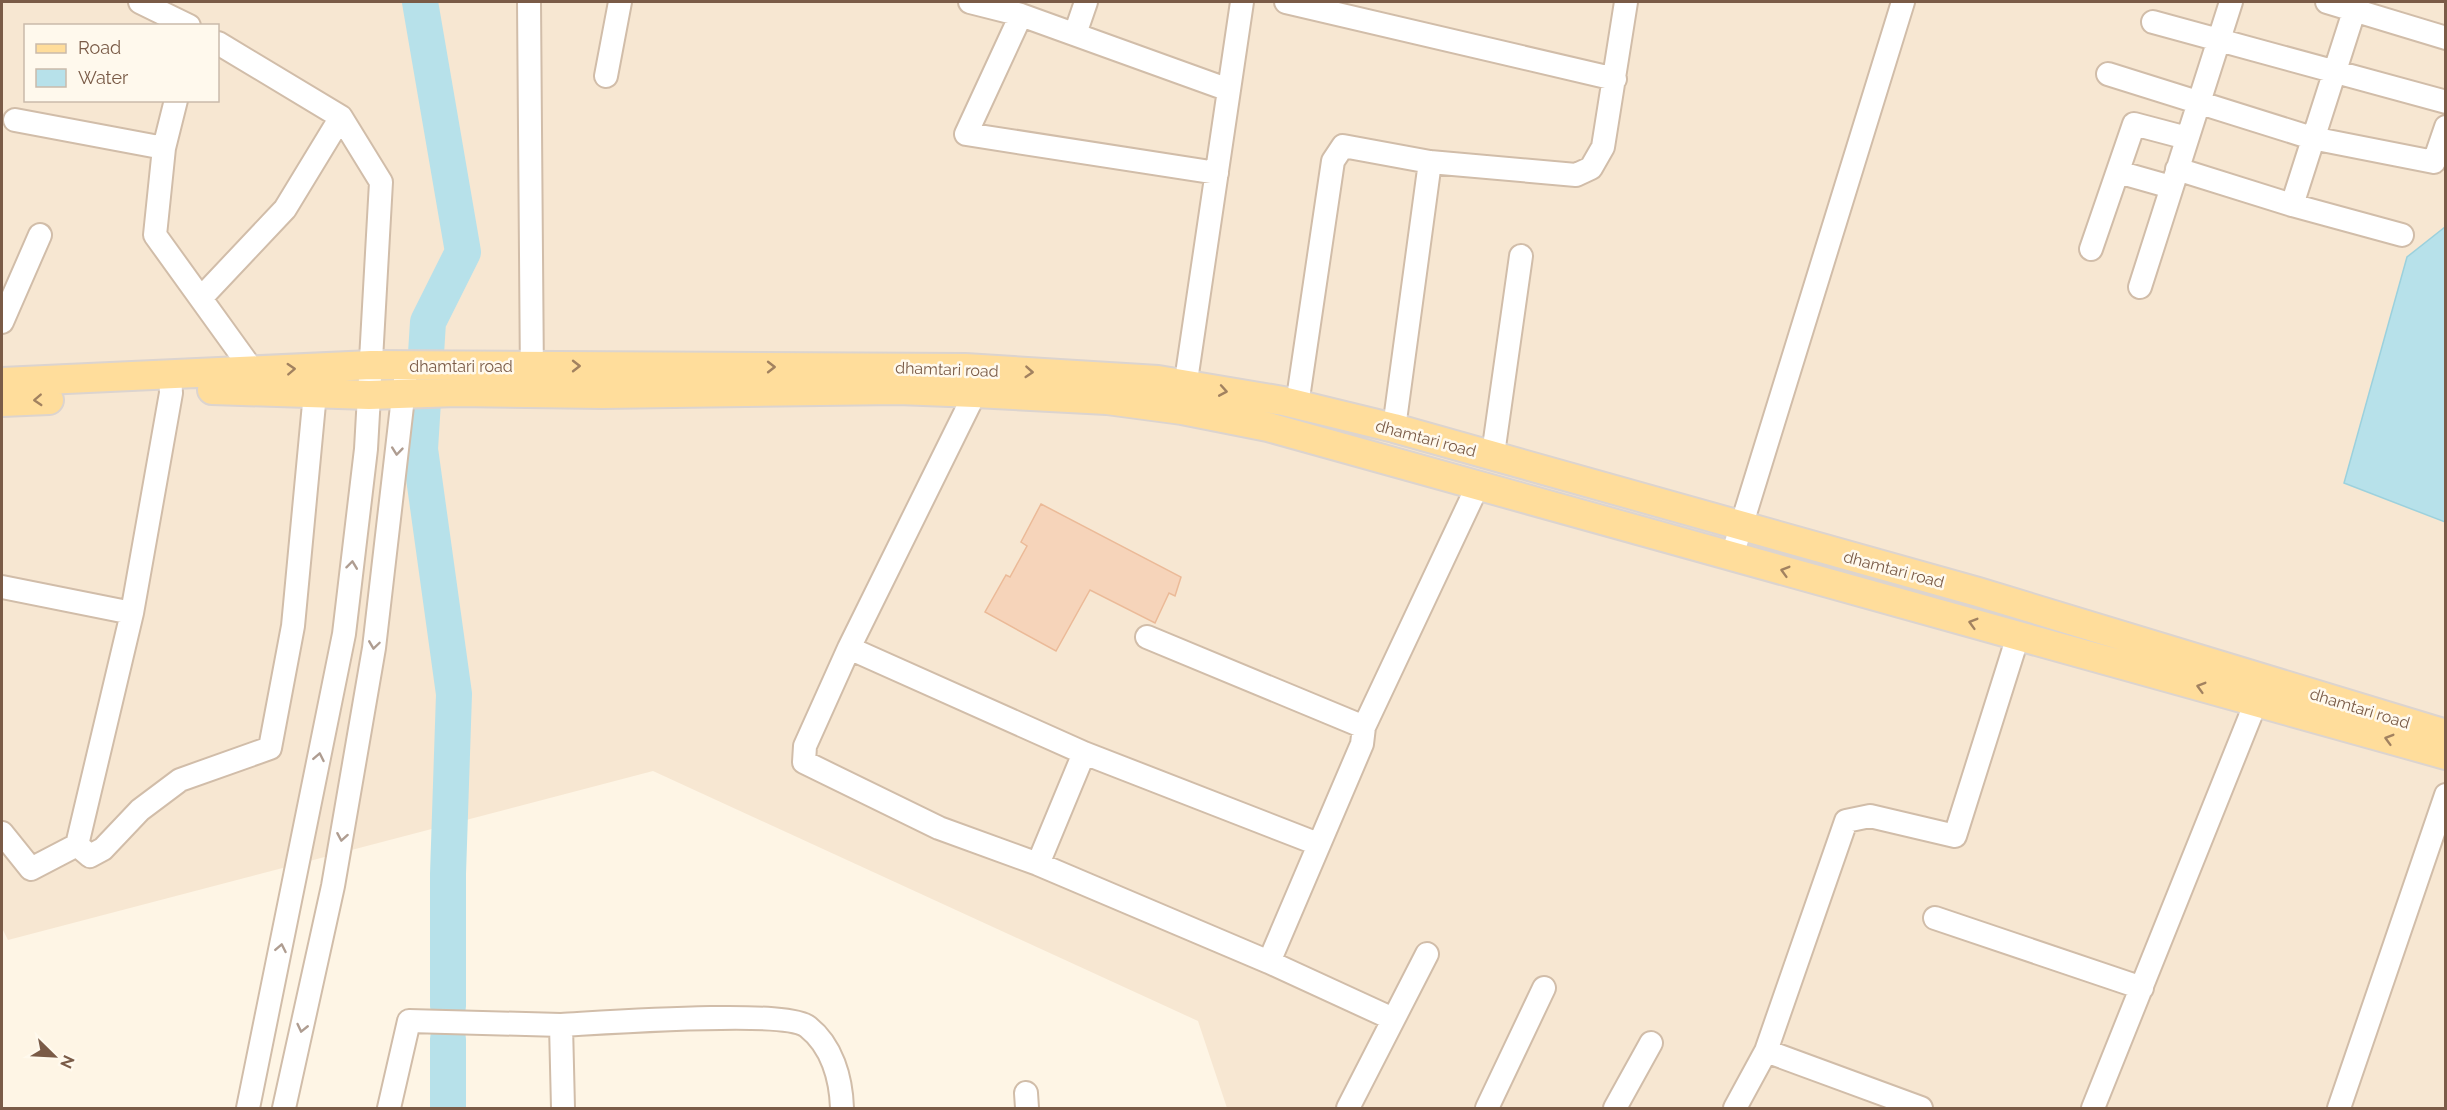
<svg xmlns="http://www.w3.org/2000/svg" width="2447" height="1110" viewBox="0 0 2447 1110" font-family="Raleway,sans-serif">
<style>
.residential{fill:#f7e7d2;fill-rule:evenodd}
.water{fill:#b7e1ea;stroke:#9cd1dd;stroke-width:1.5}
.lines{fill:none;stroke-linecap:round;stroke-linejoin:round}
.river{stroke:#b7e1ea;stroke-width:36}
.building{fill:#f6d4ba;stroke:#ebba98;stroke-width:1.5}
.minor-casing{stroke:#d1bda9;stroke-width:26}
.major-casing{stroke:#dcd4cf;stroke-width:32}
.minor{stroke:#fff;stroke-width:22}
.major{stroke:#ffdd9b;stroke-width:28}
.oneway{stroke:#a28260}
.oneway2{stroke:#af9d91}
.labels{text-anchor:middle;stroke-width:5;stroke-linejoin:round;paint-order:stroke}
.street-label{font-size:16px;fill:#7a5b47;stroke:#fff9ed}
</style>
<rect width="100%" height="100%" fill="#fef5e5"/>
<path class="residential" d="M2 2H2445V1108H1227L1198 1021 653 771 8 940 2 928ZM26 26H218V100H26Z"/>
<path class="water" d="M2445 227V522L2344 483 2407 257Z"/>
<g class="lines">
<path class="river" d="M420 2 463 252 428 322 420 449 454 694 448 874V1006
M448 1039V1108"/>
</g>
<path class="building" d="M1041 504 1181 577 1175 596 1169 593 1155 623 1090 590 1056 651 985 612 1006 575 1010 577 1027 546 1021 542Z"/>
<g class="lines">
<defs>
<path id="minor" d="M140 2 189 26
M529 2 532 381
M970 2 1021 15 1229 90
M1286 2 1615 79
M2327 2 2446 38
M1021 15 966 134 1217 173
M2153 22 2446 102
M1075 34 1086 2
M218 43 341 117 381 182 366 449 344 634 248 1108
M2108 74 2312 138 2434 162 2446 127
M606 76 620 2
M176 100 164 148 155 235 253 371
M15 120 164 148
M2177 169 2292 205 2357 2
M2118 172 2171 187
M2292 205 2402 235
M2091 249 2134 124 2187 138
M2140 287 2231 2
M202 297 285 209 341 117
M2 322 40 235
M975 393 849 648 805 746 804 762 939 828 1038 864 1269 962 1393 1019
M1183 401 1242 2
M1297 405 1333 161 1343 146 1430 162 1576 175 1591 168 1603 147 1626 2
M1394 428 1430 162
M1490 456 1494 447 1521 256
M1732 556 1903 2
M2 587 132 613
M1147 637 1364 727
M849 648 1084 753 1318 844
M2 833 31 869 77 845 132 613 171 393 170 375
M77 845 90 856 103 849 140 810 180 780 270 748 293 626 315 393
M1038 864 1084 753
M1935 918 2142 988
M1269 962 1362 744 1364 727 1478 485
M1766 1051 1921 1108
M1026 1093 1027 1108
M284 1108 333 886 374 648 405 380
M389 1108 409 1021 561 1025
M563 1108 561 1025C600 1023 786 1009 808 1027 832 1046 841 1078 842 1108
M1348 1108 1427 954
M1487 1108 1544 988
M1615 1108 1651 1043
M1735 1108 1766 1051 1846 821 1870 816 1955 836 2018 636
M2093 1108 2256 702
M2339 1108 2446 795"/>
<path id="major" d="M2 382 371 365 965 368 1158 380 1283 401 1394 428 1978 592 2446 734
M212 390 369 395 457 392 602 394 898 390 975 393 1107 400 1182 410 1268 427 2446 755
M2 402 49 400"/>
</defs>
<use href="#minor" class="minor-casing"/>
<use href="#major" class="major-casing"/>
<use href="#minor" class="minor"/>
<use href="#major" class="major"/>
</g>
<defs><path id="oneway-chevron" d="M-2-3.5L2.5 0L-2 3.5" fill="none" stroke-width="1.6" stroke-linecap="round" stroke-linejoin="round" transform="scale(1.5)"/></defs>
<g class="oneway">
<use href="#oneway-chevron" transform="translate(576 366)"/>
<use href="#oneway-chevron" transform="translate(771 367)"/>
<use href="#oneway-chevron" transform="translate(291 369) rotate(-3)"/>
<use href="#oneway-chevron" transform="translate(1029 372) rotate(4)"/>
<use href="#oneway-chevron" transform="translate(1223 391) rotate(10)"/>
<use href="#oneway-chevron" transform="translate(38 400) rotate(177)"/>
<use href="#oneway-chevron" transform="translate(1785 571) rotate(-164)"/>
<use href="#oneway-chevron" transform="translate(1973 623) rotate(-164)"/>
<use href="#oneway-chevron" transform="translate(2201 687) rotate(-164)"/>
<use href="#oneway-chevron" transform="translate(2389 739) rotate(-164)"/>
</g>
<g class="oneway2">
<use href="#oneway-chevron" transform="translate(397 451) rotate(96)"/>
<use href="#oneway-chevron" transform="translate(352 565) rotate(-83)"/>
<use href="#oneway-chevron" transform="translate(374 645) rotate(98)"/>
<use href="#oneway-chevron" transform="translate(319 757) rotate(-79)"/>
<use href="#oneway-chevron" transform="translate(342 837) rotate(100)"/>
<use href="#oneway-chevron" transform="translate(281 948) rotate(-79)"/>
<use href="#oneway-chevron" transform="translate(302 1028) rotate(103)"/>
</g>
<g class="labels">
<g class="street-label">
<text x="461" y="372">dhamtari road</text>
<text transform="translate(947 369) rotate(2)" y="6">dhamtari road</text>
<text transform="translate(1426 438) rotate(15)" y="6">dhamtari road</text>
<text transform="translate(1894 569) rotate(15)" y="6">dhamtari road</text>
<text transform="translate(2360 708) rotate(17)" y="6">dhamtari road</text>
</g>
</g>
<rect width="2447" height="1110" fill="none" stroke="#7a5b47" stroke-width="6"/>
<rect x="24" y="24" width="195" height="78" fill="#fff9ed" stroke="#cabaab" stroke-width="1.5"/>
<rect x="36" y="44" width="30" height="9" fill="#ffdd9b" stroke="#cabaab" stroke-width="1.5"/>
<text x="78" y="54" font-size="18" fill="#7a5b47">Road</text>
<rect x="36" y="69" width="30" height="18" fill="#b7e1ea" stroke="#cabaab" stroke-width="1.5"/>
<text x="78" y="84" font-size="18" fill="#7a5b47">Water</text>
<g transform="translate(54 1056) rotate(114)" stroke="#fff9ed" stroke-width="4.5" paint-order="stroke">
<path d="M0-4.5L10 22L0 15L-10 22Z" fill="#7a5b47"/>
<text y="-9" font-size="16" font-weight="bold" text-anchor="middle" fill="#7a5b47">N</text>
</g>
</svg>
